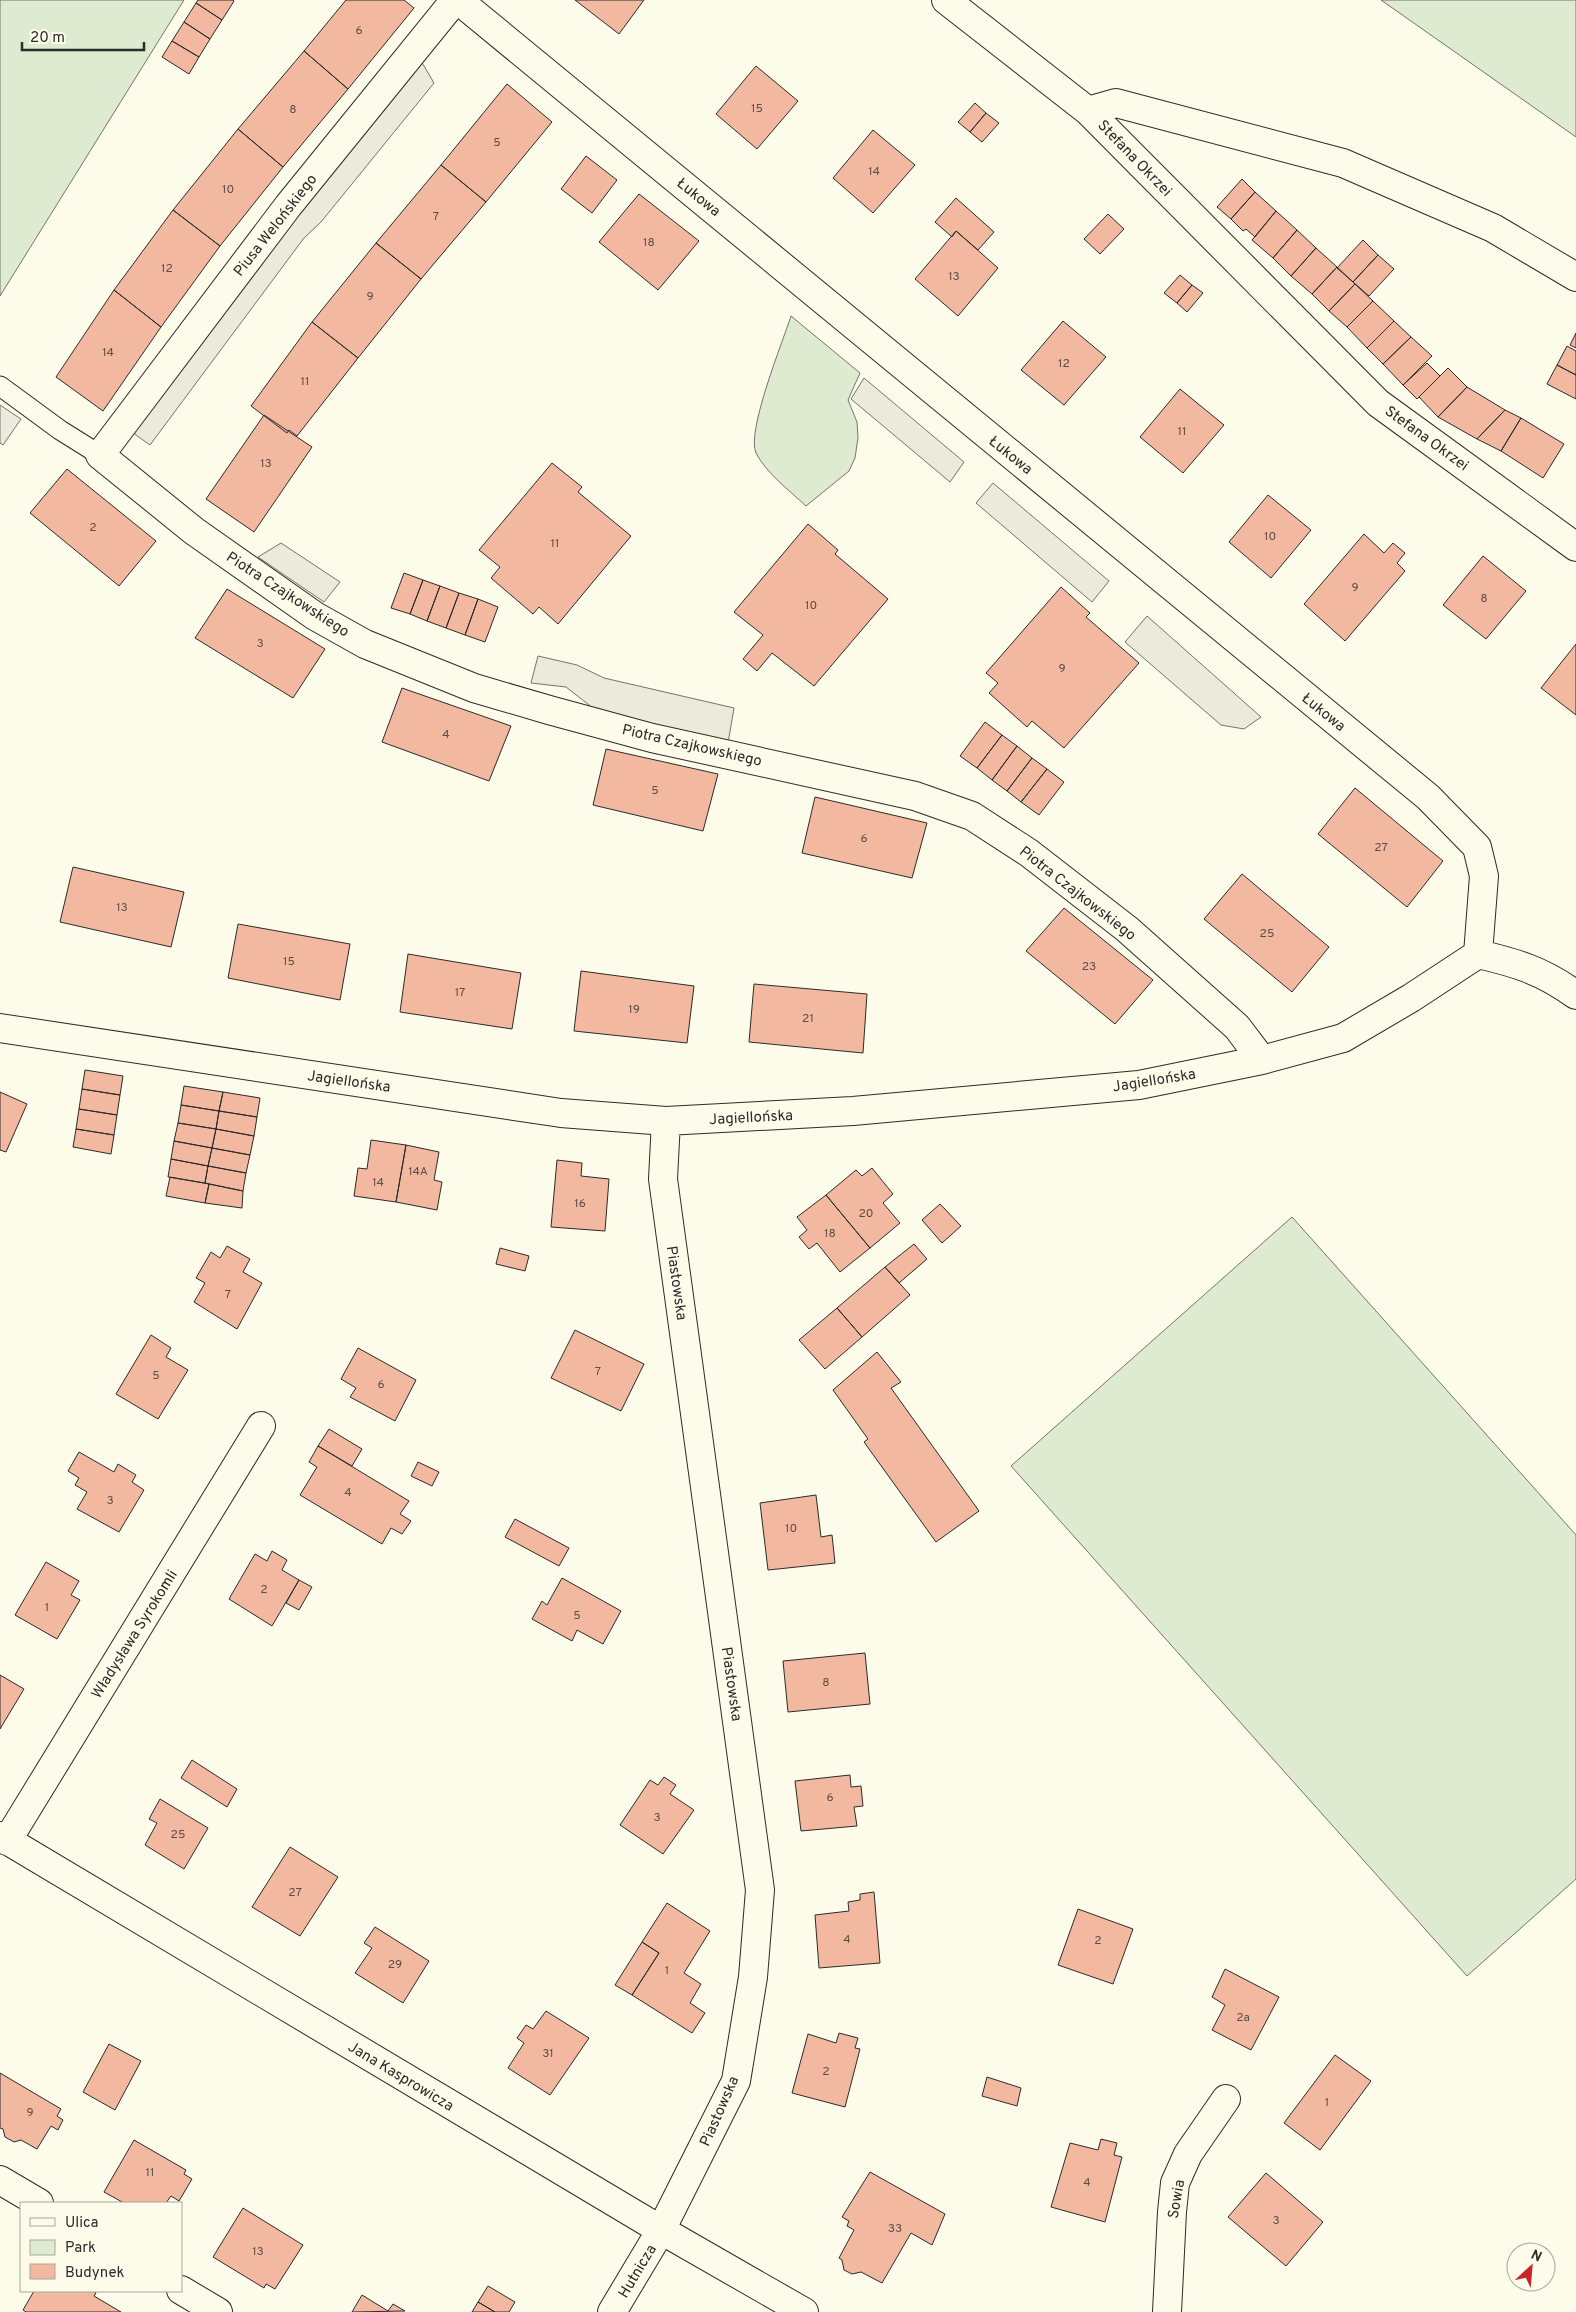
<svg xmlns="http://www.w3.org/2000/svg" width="1576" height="2312" viewBox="0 0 1576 2312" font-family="Overpass,sans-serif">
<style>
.green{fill:#deebd1;stroke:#74746e}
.parking{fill:#eceadb;stroke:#74746e}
.building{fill:#f2b8a0;stroke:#2b2b2b}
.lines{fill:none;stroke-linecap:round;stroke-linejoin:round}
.lane-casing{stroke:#2b2b2b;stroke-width:21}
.street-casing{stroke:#2b2b2b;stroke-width:30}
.lane{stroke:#fdfbea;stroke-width:19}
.street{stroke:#fdfbea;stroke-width:28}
.labels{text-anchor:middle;stroke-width:4;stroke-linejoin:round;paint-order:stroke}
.number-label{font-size:12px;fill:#5d4e48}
.street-label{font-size:15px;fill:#2b2b2b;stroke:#fdfbea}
</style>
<rect width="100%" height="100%" fill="#fdfbea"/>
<path class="green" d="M0 0H184L0 296Z
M1381 0H1576V137Z
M791 316 860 373 848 400 857 422 858 438 855 458 849 471 806 506C789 490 767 474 756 453 746 432 783 341 791 316Z
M1292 1217 1576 1535V1879L1467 1976 1011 1466Z"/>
<path class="parking" d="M417 54 434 83 321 222 304 238 150 445 129 430Z
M864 378 964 462 950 482 851 399Z
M0 405 21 419 3 445 0 443Z
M993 483 1109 581 1092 602 976 503Z
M281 543 340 582 324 602 258 557Z
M1147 616 1261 717 1244 729 1221 725 1125 642Z
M538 656 577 665 604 678 734 708 728 743 598 712 566 687 531 683Z"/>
<path class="building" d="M198 0H233L234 1 222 20 196 3Z
M346 0H404L414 8 348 89 304 51Z
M575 0H644L619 34Z
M196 3 222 20 210 39 184 22Z
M184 22 210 39 199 57 172 41Z
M172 41 199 57 189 74 162 57Z
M304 51 348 89 283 167 238 129Z
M756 66 798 101 757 149 716 114Z
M507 84 552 122 486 202 441 165Z
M975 103 986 113 970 132 958 122Z
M986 113 999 123 982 142 970 132Z
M238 129 283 167 220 246 173 210Z
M873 130 915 165 873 213 833 178Z
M586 156 617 180 592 213 561 189Z
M441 165 486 202 421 279 376 243Z
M1242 179 1255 192 1231 219 1217 207Z
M1255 192 1276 211 1255 237 1246 229 1243 231 1231 219Z
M639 194 699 241 658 290 599 242Z
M956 198 994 232 978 250 956 231 952 237 935 222Z
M173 210 220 246 161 327 114 290Z
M1276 211 1297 230 1273 258 1252 240Z
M1108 214 1124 229 1100 254 1084 239Z
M1297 230 1316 248 1291 276 1273 258Z
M956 231 998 268 958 316 915 279Z
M1363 240 1378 255 1353 282 1337 268Z
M376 243 421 279 358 358 312 322Z
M1316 248 1337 267 1312 294 1291 276Z
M1378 255 1394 269 1369 296 1353 282Z
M1337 267 1355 284 1329 311 1312 294Z
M1180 275 1192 285 1177 303 1164 293Z
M1355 284 1373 301 1347 327 1329 311Z
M1192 285 1203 293 1187 312 1177 303Z
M114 290 161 327 103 411 56 377Z
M1373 301 1394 321 1367 348 1347 327Z
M1063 321 1106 357 1064 405 1021 370Z
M1394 321 1411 337 1383 364 1367 348Z
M312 322 358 358 297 436 289 430 287 433 251 406Z
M1576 333V348L1570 345Z
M1411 337 1432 356 1403 385 1383 364Z
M1567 346 1576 351V375L1557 365Z
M1427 363 1440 376 1417 399 1403 385Z
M1557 365 1576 375V399L1547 384Z
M1448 368 1467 387 1438 417 1419 397Z
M1467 387 1505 410 1477 439 1438 417Z
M1180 389 1224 425 1183 473 1140 437Z
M1505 410 1521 418 1501 451 1477 439Z
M264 415 312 447 254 532 206 499Z
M1521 418 1564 444 1543 478 1501 451Z
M552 463 582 487 578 492 631 536 558 624 539 607 533 614 491 578 500 567 479 550Z
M67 469 156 541 119 586 30 513Z
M1268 495 1311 530 1271 578 1229 542Z
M808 524 838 550 835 554 888 599 814 686 772 653 757 671 743 659 763 635 734 612Z
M1364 534 1384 553 1393 543 1405 553 1397 563 1405 571 1345 641 1304 604Z
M1483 556 1526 591 1486 639 1443 605Z
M404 573 423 580 410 614 391 608Z
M423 580 440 586 427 621 410 614Z
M440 586 459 593 446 628 427 621Z
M1061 587 1090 613 1086 617 1139 663 1064 748 1032 721 1027 727 989 693 998 683 986 673Z
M227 589 325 649 293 698 195 638Z
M459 593 478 599 465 635 446 628Z
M478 599 498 607 485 642 465 635Z
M1576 644V715L1541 688Z
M402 688 511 726 489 781 382 742Z
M985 722 1002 735 977 768 960 756Z
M1002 735 1017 746 992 780 977 768Z
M1017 746 1032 758 1007 791 992 780Z
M606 749 718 774 703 831 593 805Z
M1032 758 1047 769 1021 802 1007 791Z
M1047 769 1064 782 1039 815 1021 802Z
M1355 788 1443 861 1407 907 1318 834Z
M815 797 927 823 912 878 802 853Z
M73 867 184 892 171 947 60 922Z
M1242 874 1329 947 1292 992 1204 919Z
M1064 908 1153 980 1115 1024 1026 951Z
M238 924 350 944 340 1000 228 978Z
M408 954 521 973 512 1029 400 1012Z
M581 971 694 986 687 1043 574 1031Z
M754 984 867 994 863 1053 749 1042Z
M85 1070 123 1076 120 1095 82 1089Z
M184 1086 223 1092 219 1111 181 1105Z
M82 1089 120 1095 117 1115 79 1109Z
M0 1092 27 1104 6 1152 0 1150Z
M223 1092 260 1098 257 1117 219 1111Z
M181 1105 219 1111 216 1129 178 1123Z
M79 1109 117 1115 114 1135 76 1129Z
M219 1111 257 1117 254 1136 216 1129Z
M178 1123 216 1129 212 1148 174 1141Z
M76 1129 114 1135 111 1154 73 1147Z
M216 1129 254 1136 250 1155 212 1148Z
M371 1140 406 1145 396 1202 354 1196 358 1168 367 1169Z
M174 1141 212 1148 208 1166 171 1159Z
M406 1145 439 1152 434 1180 442 1182 437 1210 396 1202Z
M212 1148 250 1155 246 1173 208 1166Z
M171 1159 208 1166 205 1183 168 1177Z
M557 1160 582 1163 581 1176 609 1179 605 1231 551 1227Z
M208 1166 246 1173 243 1191 205 1183Z
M872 1168 893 1194 883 1203 900 1223 870 1248 826 1195 856 1170 862 1176Z
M170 1177 209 1184 205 1203 166 1196Z
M209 1184 243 1191 242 1208 205 1203Z
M826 1195 870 1248 840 1272 817 1243 809 1249 799 1237 807 1230 797 1217Z
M940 1204 961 1226 942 1243 922 1220Z
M914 1244 927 1259 899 1283 885 1267Z
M227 1246 250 1259 243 1272 262 1283 237 1329 194 1302 205 1283 196 1278 211 1252 220 1258Z
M500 1248 529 1256 525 1271 496 1264Z
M885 1267 910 1295 862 1337 837 1308Z
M837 1308 862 1337 825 1369 799 1340Z
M575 1330 644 1364 621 1411 551 1378Z
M151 1335 171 1348 166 1357 188 1370 158 1419 116 1394Z
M358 1348 416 1380 395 1421 350 1397 356 1388 341 1379Z
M877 1352 901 1382 891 1388 979 1511 936 1542 864 1442 868 1439 833 1390Z
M329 1429 362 1449 352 1466 318 1446Z
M318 1446 409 1501 400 1514 411 1521 402 1534 391 1528 382 1544 300 1495 317 1467 309 1462Z
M79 1452 114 1472 118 1464 136 1475 132 1482 144 1490 119 1532 77 1509 87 1492 75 1485 79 1478 68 1471Z
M418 1462 439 1472 432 1486 411 1476Z
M816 1495 821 1537 832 1535 835 1563 768 1570 760 1503Z
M515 1519 569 1548 559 1566 505 1537Z
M272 1551 287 1560 282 1570 299 1580 272 1626 229 1599 255 1554 267 1561Z
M46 1562 79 1581 71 1595 80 1600 57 1639 15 1615Z
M562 1578 621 1611 603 1644 577 1630 572 1641 532 1619 542 1601 547 1605Z
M299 1580 312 1587 299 1610 286 1603Z
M865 1653 870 1704 788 1712 783 1661Z
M0 1675 24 1689 0 1729Z
M192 1760 237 1789 227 1807 181 1778Z
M850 1775 851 1787 861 1786 863 1806 854 1807 857 1826 801 1831 795 1781Z
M664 1777 676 1785 670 1794 694 1810 663 1854 620 1825 650 1780 658 1785Z
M160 1799 208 1828 184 1869 145 1845 157 1823 149 1819Z
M290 1847 338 1877 300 1936 252 1907Z
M874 1892 880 1963 819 1968 815 1915 849 1911 848 1902 860 1900V1894Z
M667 1903 710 1931 684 1973 701 1984 690 2003 705 2013 692 2033 632 1995 659 1953 642 1942Z
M1078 1909 1133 1929 1113 1984 1058 1965Z
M375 1927 429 1961 403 2003 355 1973 372 1948 364 1943Z
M642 1942 659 1953 632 1995 615 1985Z
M1225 1969 1279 1997 1251 2050 1212 2030 1225 2005 1212 1997Z
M546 2011 589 2038 550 2095 508 2068 524 2043 517 2038 526 2025 533 2029Z
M839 2033 858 2038 855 2048 860 2049 845 2107 792 2093 808 2034 836 2043Z
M109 2044 141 2061 115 2110 83 2092Z
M1335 2055 1371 2081 1320 2150 1284 2123Z
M0 2073 61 2109 57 2116 63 2120 58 2130 51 2126 37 2149 21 2140 14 2142 5 2137 3 2129 0 2128Z
M987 2077 1021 2088 1017 2106 982 2096Z
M1101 2139 1117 2143 1114 2155 1122 2157 1105 2222 1051 2207 1070 2143 1098 2150Z
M134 2140 186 2170 184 2174 192 2179 179 2201 171 2196 166 2203H124L104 2192Z
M870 2172 945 2214 932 2245 911 2233 882 2283 861 2272 852 2274 844 2270 842 2260 839 2258 854 2230 847 2226 849 2221 842 2217Z
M1266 2173 1323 2222 1286 2266 1228 2217Z
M243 2208 303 2245 275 2289 266 2284 264 2288 213 2257Z
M488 2286 515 2302 509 2312H495L478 2302Z
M34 2291H93L96 2293 94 2296 121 2312H26L23 2310Z
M362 2295 388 2311 393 2304 405 2311 352 2312Z
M478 2302 495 2312H472Z"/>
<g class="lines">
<defs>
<path id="lane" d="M0 386 60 430 100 455"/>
<path id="street" d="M455 0 288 206 100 455 194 531 315 616 365 644 474 688 549 710 652 738 915 796 972 816 1029 853 1127 929 1237 1027 1262 1060
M458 0 1428 797 1477 847 1484 876 1478 954
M946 0 1088 111 1378 403 1576 547
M1088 111 1116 103 1343 163 1493 228 1576 277
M1478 954C1517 963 1543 971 1576 995
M0 1028 561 1113 666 1121 853 1111 1139 1085 1262 1060 1343 1038 1411 998 1478 954
M0 1836 661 2230 804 2312
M7 1841 261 1426
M0 2180 39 2203
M181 2290 218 2312
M612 2312 661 2230 736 2081 753 1977 760 1890 663 1179 666 1121
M1167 2312 1172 2212 1175 2183 1188 2154 1226 2099"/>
</defs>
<use href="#lane" class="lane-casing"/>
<use href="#street" class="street-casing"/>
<use href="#lane" class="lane"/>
<use href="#street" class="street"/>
</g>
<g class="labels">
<g class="number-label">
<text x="359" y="34">6</text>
<text x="757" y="112">15</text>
<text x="293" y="113">8</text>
<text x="497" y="146">5</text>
<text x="874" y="175">14</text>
<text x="228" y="193">10</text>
<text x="436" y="220">7</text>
<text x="649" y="246">18</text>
<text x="167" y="272">12</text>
<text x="954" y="280">13</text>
<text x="370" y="300">9</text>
<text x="108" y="356">14</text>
<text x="1064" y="367">12</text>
<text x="305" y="385">11</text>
<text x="1182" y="435">11</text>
<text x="266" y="467">13</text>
<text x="93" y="531">2</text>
<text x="1270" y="540">10</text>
<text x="555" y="547">11</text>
<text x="1355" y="591">9</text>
<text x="1484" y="602">8</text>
<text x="811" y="609">10</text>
<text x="260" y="647">3</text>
<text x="1062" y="672">9</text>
<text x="446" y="738">4</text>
<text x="655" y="794">5</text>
<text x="864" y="842">6</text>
<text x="1381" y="851">27</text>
<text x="122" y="911">13</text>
<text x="1267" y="937">25</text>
<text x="289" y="965">15</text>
<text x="1089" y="970">23</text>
<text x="460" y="996">17</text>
<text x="634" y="1013">19</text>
<text x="808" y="1022">21</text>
<text x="418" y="1175">14A</text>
<text x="378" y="1186">14</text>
<text x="580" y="1207">16</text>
<text x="866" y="1217">20</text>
<text x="830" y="1237">18</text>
<text x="228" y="1298">7</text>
<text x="598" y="1375">7</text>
<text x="156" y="1379">5</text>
<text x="381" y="1388">6</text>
<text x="348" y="1496">4</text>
<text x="110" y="1504">3</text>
<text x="791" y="1532">10</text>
<text x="264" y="1593">2</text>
<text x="47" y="1611">1</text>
<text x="577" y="1619">5</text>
<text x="826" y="1686">8</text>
<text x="830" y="1801">6</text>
<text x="657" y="1821">3</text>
<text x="178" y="1838">25</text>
<text x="295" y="1896">27</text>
<text x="847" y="1943">4</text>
<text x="1098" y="1944">2</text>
<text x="395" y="1968">29</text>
<text x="667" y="1974">1</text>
<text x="1243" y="2021">2a</text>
<text x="548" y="2057">31</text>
<text x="826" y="2075">2</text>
<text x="1327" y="2106">1</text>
<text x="30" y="2116">9</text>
<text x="150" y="2176">11</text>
<text x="1087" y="2186">4</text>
<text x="1276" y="2224">3</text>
<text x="895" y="2232">33</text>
<text x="258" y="2255">13</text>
</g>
<g class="street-label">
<text transform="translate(1135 158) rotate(46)" y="5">Stefana Okrzei</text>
<text transform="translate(699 197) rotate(39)" y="5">Łukowa</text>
<text transform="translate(275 225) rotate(-52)" y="5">Piusa Welońskiego</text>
<text transform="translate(1427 438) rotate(36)" y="5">Stefana Okrzei</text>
<text transform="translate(1011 455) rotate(39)" y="5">Łukowa</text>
<text transform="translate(288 594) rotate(33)" y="5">Piotra Czajkowskiego</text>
<text transform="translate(1324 712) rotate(39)" y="5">Łukowa</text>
<text transform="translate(692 745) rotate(13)" y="5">Piotra Czajkowskiego</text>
<text transform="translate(1078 893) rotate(38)" y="5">Piotra Czajkowskiego</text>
<text transform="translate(1154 1080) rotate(-9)" y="5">Jagiellońska</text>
<text transform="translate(349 1081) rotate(8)" y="5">Jagiellońska</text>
<text transform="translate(751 1117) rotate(-3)" y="5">Jagiellońska</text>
<text transform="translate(677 1283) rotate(82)" y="5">Piastowska</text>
<text transform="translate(134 1634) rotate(-58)" y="5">Władysława Syrokomli</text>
<text transform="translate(732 1684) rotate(82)" y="5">Piastowska</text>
<text transform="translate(401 2076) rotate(31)" y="5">Jana Kasprowicza</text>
<text transform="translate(719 2111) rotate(-66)" y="5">Piastowska</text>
<text transform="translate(1176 2199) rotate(-80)" y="5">Sowia</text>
<text transform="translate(637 2271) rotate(-59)" y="5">Hutnicza</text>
</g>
</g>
<rect x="20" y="2202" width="162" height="90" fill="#fdfbea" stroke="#a9a89e"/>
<rect x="30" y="2218" width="25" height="8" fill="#fdfbea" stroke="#a9a89e"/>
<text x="65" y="2227" font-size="15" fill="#2b2b2b">Ulica</text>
<rect x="30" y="2240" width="25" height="15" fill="#deebd1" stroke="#a9a89e"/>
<text x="65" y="2252" font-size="15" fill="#2b2b2b">Park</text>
<rect x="30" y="2264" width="25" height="15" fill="#f2b8a0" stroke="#a9a89e"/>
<text x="65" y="2277" font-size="15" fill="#2b2b2b">Budynek</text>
<g transform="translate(1531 2267) rotate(26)"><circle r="24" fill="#fdfbea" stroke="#a9a89e"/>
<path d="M0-4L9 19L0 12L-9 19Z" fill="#c62828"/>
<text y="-8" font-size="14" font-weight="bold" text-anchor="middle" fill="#2b2b2b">N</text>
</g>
<path d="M22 42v8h122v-8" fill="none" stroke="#2b2b2b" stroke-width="2.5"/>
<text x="30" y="42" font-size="15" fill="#2b2b2b" stroke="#fdfbea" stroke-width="4" paint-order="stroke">20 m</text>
</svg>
